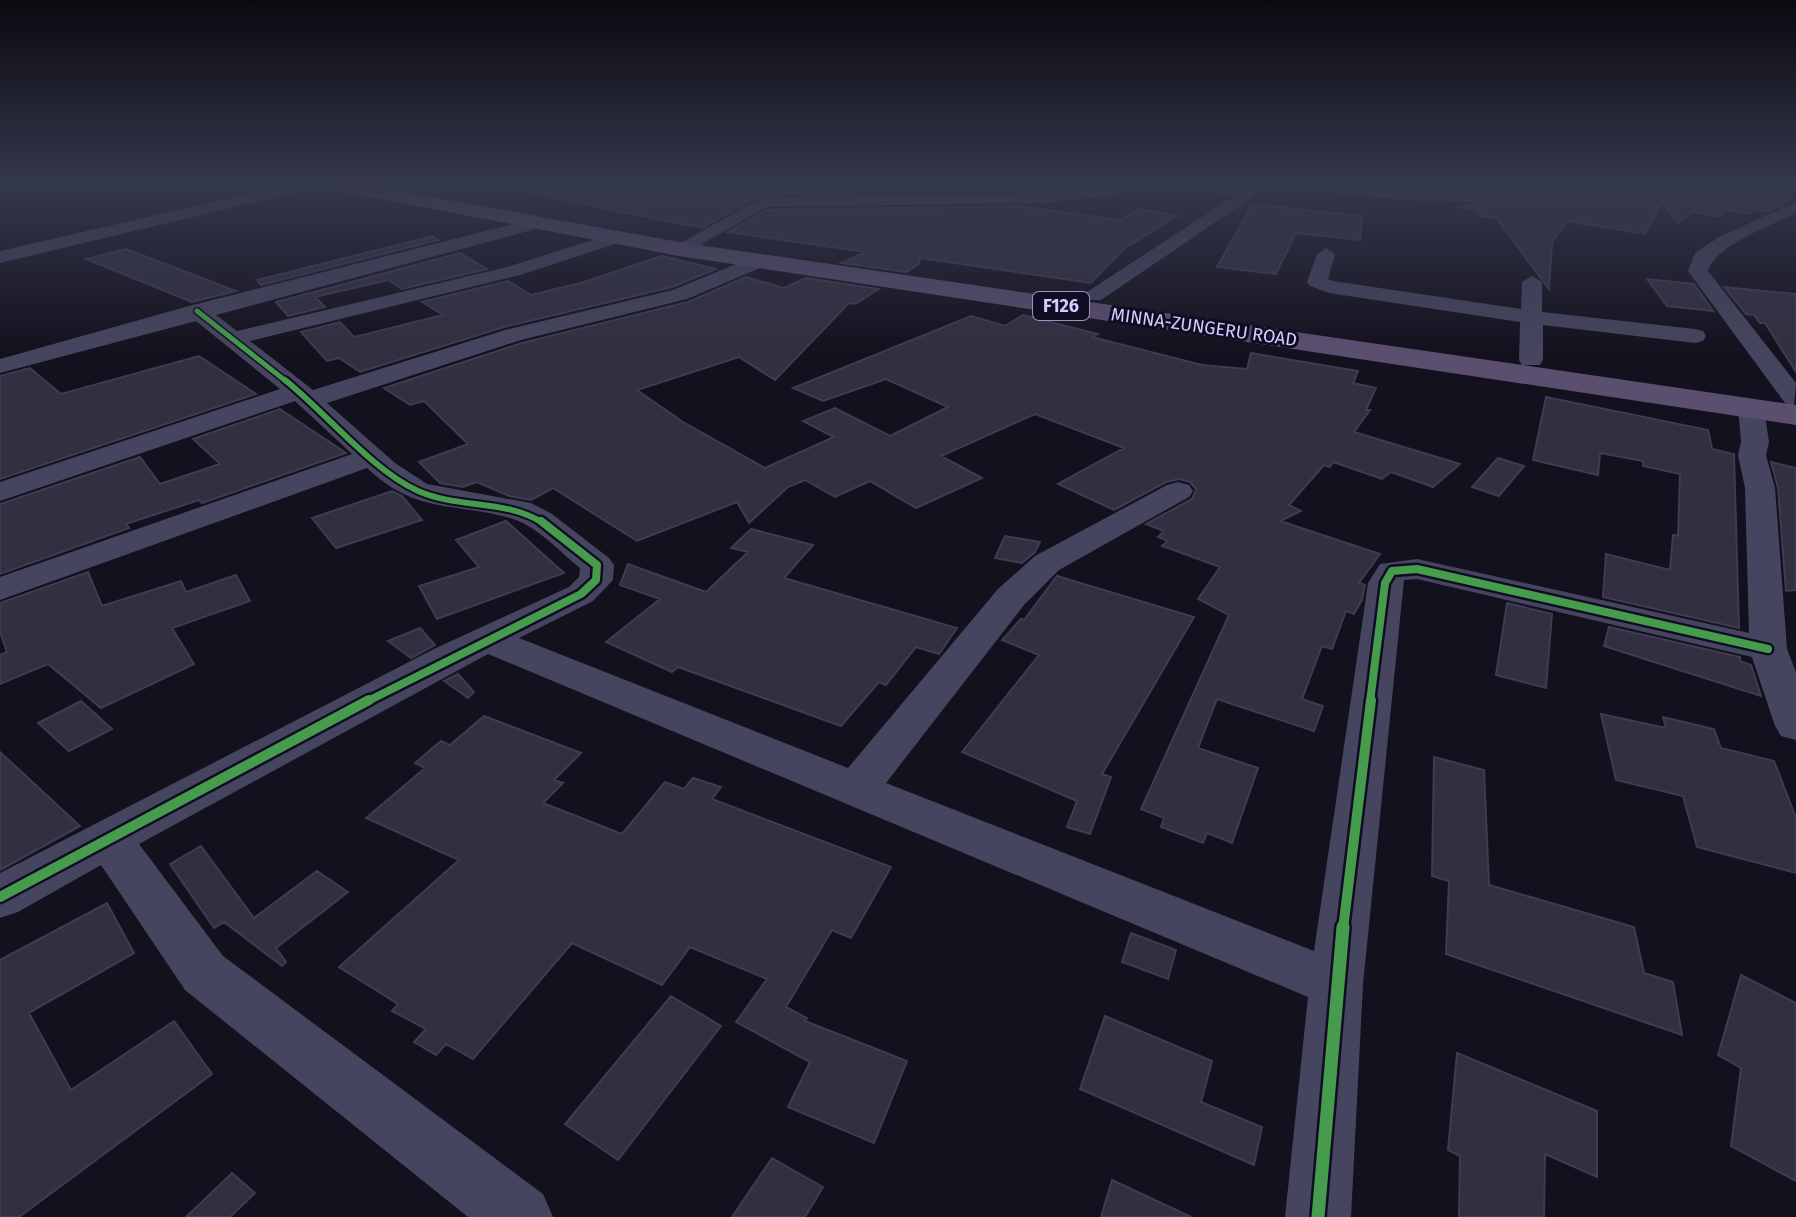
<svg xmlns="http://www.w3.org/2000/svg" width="1796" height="1217" viewBox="0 0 1796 1217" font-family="'Fira Sans',sans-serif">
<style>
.building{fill:#322f40;stroke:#403a53;stroke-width:2}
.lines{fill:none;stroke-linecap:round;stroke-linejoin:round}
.minor{fill:#46455f;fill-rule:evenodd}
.major{fill:#5b4f70;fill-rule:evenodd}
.cycleway-far4-casing{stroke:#100c23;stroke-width:8}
.cycleway-far3-casing{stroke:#100c23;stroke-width:10}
.cycleway-far2-casing{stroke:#100c23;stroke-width:13}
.cycleway-far1-casing{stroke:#100c23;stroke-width:15}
.cycleway-casing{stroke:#100c23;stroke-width:18}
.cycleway-far4{stroke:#469c4c;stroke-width:5}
.cycleway-far3{stroke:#469c4c;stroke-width:6}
.cycleway-far2{stroke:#469c4c;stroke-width:8}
.cycleway-far1{stroke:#469c4c;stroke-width:10}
.cycleway{stroke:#469c4c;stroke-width:13}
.labels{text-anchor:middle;stroke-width:6;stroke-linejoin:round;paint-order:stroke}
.shield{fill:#100c23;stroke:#9994bd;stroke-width:2}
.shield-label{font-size:18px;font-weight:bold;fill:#d4ceff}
.far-street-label{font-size:18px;fill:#d4ceff;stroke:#100c23}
</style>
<rect width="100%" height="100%" fill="#14111e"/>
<path class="building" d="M534 183H818L891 192 791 194 792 188 781 183 702 228 533 194Z
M1527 183H1796V193L1785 204 1768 211 1755 209 1749 214 1727 210 1719 217 1693 212 1678 223 1662 202 1645 234 1567 221 1552 242 1549 289 1496 218 1480 216V211L1458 207 1504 198Z
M1252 204 1362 216 1360 240 1296 233 1276 274 1217 267Z
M1018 206 1120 220 1140 209 1177 216 1125 248 1091 283 920 258 919 264 906 272 841 263 866 252 728 232 767 210Z
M432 236 438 240 261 285 257 280Z
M126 249 236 291 192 302 86 259Z
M460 253 487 269 402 289 388 280 315 297 325 307 288 316 276 302Z
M662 256 716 269 672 287 504 327 360 372 339 358 327 361 301 332 340 322 354 337 363 335 443 315 422 302 508 281 531 295 584 282Z
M746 277 784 288 806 278 879 289 855 304 849 303 775 380 739 357 637 390 683 422 765 468 834 437 803 421 835 408 890 436 948 407 886 379 823 401 793 388 971 316 1005 326 1023 315 1098 334 1092 337 1202 365 1247 369 1251 353 1358 371 1353 383 1376 388 1366 410H1370L1354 432 1460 464 1433 487 1391 472 1382 479 1333 462 1330 467 1324 465 1289 505 1301 511 1280 521 1380 554 1359 583 1365 585 1362 600 1354 614 1346 611 1332 649 1322 646 1302 699 1323 706 1314 731 1217 699 1198 748 1258 768 1232 843 1207 833 1203 843 1161 827 1164 818 1141 809 1229 615 1198 599 1220 567 1162 546 1168 541 1158 537 1164 531 1146 524 1192 499 1196 489 1190 482 1179 479 1166 482 1114 510 1058 484 1124 448 1035 414 941 456 982 478 916 508 870 481 835 497 805 480 788 487 749 523 737 502 637 541 553 488 531 500 509 496 477 482 463 487 440 483 419 462 468 444 424 401 410 405 384 388 522 343 688 302Z
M1647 279 1694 284 1713 311 1667 306Z
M1724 287 1796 294V372L1765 323H1760L1754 315 1746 314Z
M199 356 256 394 0 479V376L30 368 61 394Z
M1546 397 1708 430 1712 449 1734 454 1739 628 1603 597 1606 554 1670 570 1673 535 1678 536 1680 474 1643 466V461L1600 453 1598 475 1533 460Z
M280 409 346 453 202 503 199 500 126 524 129 528 0 574V504L140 457 160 484 220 464 193 439Z
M1498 458 1524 466 1499 496 1472 487Z
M1771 462 1796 468V590L1786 591 1778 488Z
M392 491 402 496 422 520 336 548 312 518Z
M506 521 564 573 437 619 419 586 479 567 456 540Z
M751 529 813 545 784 578 957 628 939 654 916 647 886 685 879 682 841 726 678 667 672 672 606 642 660 599 620 585 628 564 706 592 748 552 731 548Z
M1005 536 1040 542 1035 552 1022 563 995 558Z
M88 572 102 606 181 581 186 592 236 575 250 601 172 628 194 664 101 708 48 664 0 684V655L7 652 0 632V603Z
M1057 576 1194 617 1102 774 1111 777 1090 834 1067 827 1077 801 962 752 1039 655 1002 640 1021 619 1024 620Z
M1507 603 1552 614 1546 688 1496 675Z
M1609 627 1740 657V661L1751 665 1761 696 1604 646Z
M420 628 435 645 411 658 388 641Z
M458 674 474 692 468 698 444 681Z
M81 701 112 729 69 751 38 723Z
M1601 714 1666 728 1663 717 1714 729 1721 748 1774 761 1796 818V873L1697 847 1683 796 1616 780Z
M484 716 581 753 554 780 563 783 543 803 622 834 665 782 684 789 693 778 721 787 712 799 891 867 851 938 832 930 786 1007 807 1018 805 1021 907 1061 874 1143 788 1107 810 1062 736 1022 767 979 690 947 662 985 572 943 473 1059 446 1044 436 1055 414 1042 426 1029 392 1011 398 1004 339 967 459 860 366 818 425 768 415 763 441 741 450 745Z
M0 752 80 826 0 870Z
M1434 757 1484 770 1489 885 1634 927 1644 973 1673 982 1682 1035 1446 954 1449 881 1432 876Z
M201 846 254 918 317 871 348 892 276 948 286 962 282 966 224 922 214 928 170 864Z
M107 903 134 953 29 1013 71 1090 174 1021 212 1074 19 1217H0V960Z
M1131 933 1176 950 1168 979 1122 962Z
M1741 975 1796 1003V1181L1731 1146 1741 1068 1718 1055Z
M671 996 721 1026 618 1160 565 1124Z
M1105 1016 1212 1061 1201 1102 1262 1127 1254 1165 1080 1089Z
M1457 1053 1597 1111V1177L1545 1154 1544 1217H1459L1460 1156 1448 1150Z
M772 1158 823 1187 805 1217H732Z
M232 1173 255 1193 230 1217H186Z
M1112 1180 1191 1217H1101Z"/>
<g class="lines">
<path class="minor" d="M288 183H303L300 190 293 193 0 263V251L282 186Z
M1122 183H1142L1118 195 1043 203 766 207 686 253 679 255 670 249 782 186 790 191 783 197 1043 193Z
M1178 183H1211L1246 188 1255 183H1273L1101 300H1087L1084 296 1087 292 1234 196 1185 188Z
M1306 183C1354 179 1402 192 1450 192 1476 192 1500 181 1524 183 1512 195 1495 198 1478 201 1452 204 1323 197 1306 183Z
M1796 202V213C1772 225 1715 245 1708 271L1796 383 1794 406 1785 403 1688 271 1695 253 1719 237Z
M537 218 543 219 546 223 543 227 216 315 237 331 507 267 618 232 627 237 624 241 520 275 250 341 313 390 505 330 673 290 753 257H767L770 261 767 265 687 299 521 340 327 403 395 463 427 484 531 503 552 514 609 558 614 565 613 580 593 601 519 638 848 768 998 589 1035 556 1167 485 1178 482 1189 485 1193 491 1189 497 1059 570 1024 605 886 783 1314 951 1368 583 1380 564 1417 559 1749 633 1745 488 1738 455 1741 442 1738 408 1742 402H1760L1764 408 1769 442 1766 455 1775 488 1787 649 1796 672V740L1781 736 1775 726 1752 657 1417 579 1404 580 1363 984 1351 1217H1285L1308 997 488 654 139 844 223 956 543 1194 553 1217H468L185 990 101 865 18 912 0 918V873L434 649 569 587 579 577 580 568C559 551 536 525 510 518 452 502 416 514 367 468L0 600V577L352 454 295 401 0 501V482L280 389 196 321 0 373V359L189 306Z
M1326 248 1335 254 1328 279 1333 281 1521 309 1522 282 1532 276 1542 282V312L1695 329 1703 331 1706 336 1703 341 1695 343 1543 325V360L1540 365H1522L1519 360 1520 322 1329 293 1310 286 1307 282 1317 254Z"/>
<path class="major" d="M319 183H357L679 242 1796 405V425L679 256 329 189Z"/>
<defs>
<path id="cycleway-far4" d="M197 311 287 382"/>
<path id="cycleway-far3" d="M285 380C325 412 373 471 418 491 459 509 506 499 543 523"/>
<path id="cycleway-far2" d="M366 702 581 594 596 580 597 565 541 521
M1370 702 1385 583 1392 571 1417 569 1768 649"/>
<path id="cycleway-far1" d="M0 897 369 700
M1343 929 1371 700"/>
<path id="cycleway" d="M1318 1217 1343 927"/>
</defs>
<use href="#cycleway-far4" class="cycleway-far4-casing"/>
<use href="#cycleway-far3" class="cycleway-far3-casing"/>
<use href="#cycleway-far2" class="cycleway-far2-casing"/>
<use href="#cycleway-far1" class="cycleway-far1-casing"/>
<use href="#cycleway" class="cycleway-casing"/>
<use href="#cycleway-far4" class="cycleway-far4"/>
<use href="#cycleway-far3" class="cycleway-far3"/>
<use href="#cycleway-far2" class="cycleway-far2"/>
<use href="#cycleway-far1" class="cycleway-far1"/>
<use href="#cycleway" class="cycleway"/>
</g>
<linearGradient id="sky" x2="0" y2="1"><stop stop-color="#0b0910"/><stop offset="0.52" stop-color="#34384c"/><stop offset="1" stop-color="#34384c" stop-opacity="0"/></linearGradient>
<rect width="1796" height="353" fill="url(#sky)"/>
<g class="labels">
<rect class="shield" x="1033" y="292" width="56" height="28" rx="6"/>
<g class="shield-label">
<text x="1061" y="312">F126</text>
</g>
<g class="far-street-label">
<text transform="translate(1204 327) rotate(8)" y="6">MINNA-ZUNGERU ROAD</text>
</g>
</g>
</svg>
